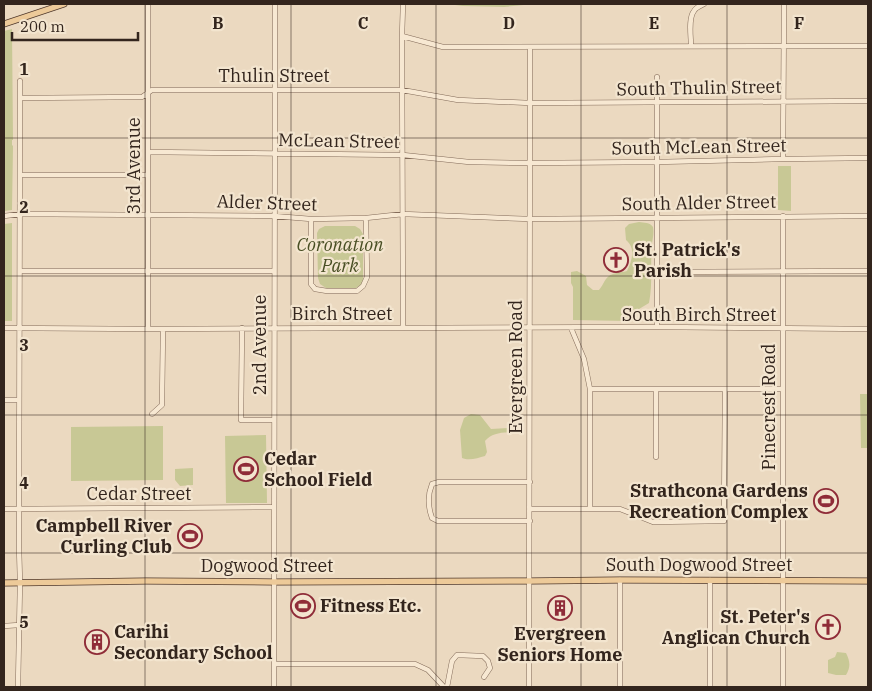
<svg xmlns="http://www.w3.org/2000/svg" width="872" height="691" viewBox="0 0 872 691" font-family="'IBM Plex Serif',serif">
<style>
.green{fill:#c8c895}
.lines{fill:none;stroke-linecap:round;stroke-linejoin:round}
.minor-casing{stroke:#836b59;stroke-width:5.5}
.major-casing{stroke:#513a2d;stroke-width:7}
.minor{stroke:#f7e8d2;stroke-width:4.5}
.major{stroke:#edca99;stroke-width:5.5}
.grid{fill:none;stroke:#33251d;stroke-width:1;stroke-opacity:0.55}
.labels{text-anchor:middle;stroke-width:4.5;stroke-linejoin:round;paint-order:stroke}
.street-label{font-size:18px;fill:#33251d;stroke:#f3e5cf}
.park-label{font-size:18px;font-style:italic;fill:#494f24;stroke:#f3e5cf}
.poi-label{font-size:18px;font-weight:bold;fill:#33251d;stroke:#f3e5cf;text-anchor:start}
.grid-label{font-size:16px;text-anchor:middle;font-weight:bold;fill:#33251d;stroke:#f3e5cf;stroke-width:4.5;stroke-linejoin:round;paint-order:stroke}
</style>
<rect width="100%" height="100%" fill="#ebd9c0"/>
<path class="green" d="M447 4H534L504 7 463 6Z
M12 29 13 140H12V145L13 146 12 210 4 211V31Z
M778 166H791V211L778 210Z
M639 222C644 223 650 222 653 227 654 232 653 238 652 243 650 263 653 283 649 303L639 309 636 316 628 321 573 320V287L571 283V272L577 271 586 276 587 285 593 290H599C603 285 603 283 606 279 611 272 620 273 627 271 632 261 636 248 626 240L625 228 629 224Z
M12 223V321H4V224Z
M325 226H355L360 229 363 234V280L362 284 356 288H326L320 284 318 278 317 233 319 229Z
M860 394H868V448H861Z
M471 414 480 415 491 429 508 428 516 424 522 425V430L519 433C507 432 493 431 485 441L487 452 485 456C478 458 469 461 462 458L460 430 464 418Z
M163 426V480L71 481V427Z
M266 435 267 503H226L225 436Z
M193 468V485L180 486 175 480V469Z
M837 652 846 653C850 661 851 667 846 675H836L828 673V660L835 657Z"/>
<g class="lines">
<defs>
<path id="minor" d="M148 4V329
M403 4 402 36 403 328
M402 36 443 47 868 46
M691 46C691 37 688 18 694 11 696 7 700 6 704 4
M20 98 142 97 152 90H402L458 100 530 103 868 101
M148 152 403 155 469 162 530 163 657 162 783 159 868 158
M783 159 784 4
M20 175H148
M4 216 20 214 274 216 311 219 366 218 403 214 530 219 868 216
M783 216V687
M311 219V284L315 289 327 291H357L363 286 367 277 366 218
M20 271H274
M657 272 868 271
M657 327V77
M4 328 148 329 657 327 868 329
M242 328 241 420H274
M571 328 584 359 590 389V509
M590 389H783
M4 400H19
M152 414 162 405 163 329
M656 457V389
M4 509 274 507
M530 509H620L653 522 724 521 725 389
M530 521H438L432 518C428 507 428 494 432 484L439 482H530
M620 580V687
M4 626 19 625
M274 664H415L428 670 444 687
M18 687 20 582 19 547 20 81
M274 687 275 4
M447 687 452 661 457 655 483 656 488 661 490 668 484 677
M529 687 530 47
M710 687V580"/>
<path id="major" d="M4 24 64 4
M4 583 146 581 274 582 530 581 620 580 868 581"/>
</defs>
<use href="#minor" class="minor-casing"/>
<use href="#major" class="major-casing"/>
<use href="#minor" class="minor"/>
<use href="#major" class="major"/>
</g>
<path class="grid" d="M145 4V687M291 4V687M436 4V687M581 4V687M727 4V687M4 138H868M4 276H868M4 415H868M4 553H868"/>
<defs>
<symbol id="church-ring" viewBox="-11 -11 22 22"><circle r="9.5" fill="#f3e5cf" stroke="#8f2c38" stroke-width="1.5"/><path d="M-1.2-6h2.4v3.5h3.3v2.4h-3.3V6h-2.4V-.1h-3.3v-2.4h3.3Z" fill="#8f2c38"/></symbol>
<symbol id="stadium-ring" viewBox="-11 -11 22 22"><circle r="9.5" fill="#f3e5cf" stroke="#8f2c38" stroke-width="1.5"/><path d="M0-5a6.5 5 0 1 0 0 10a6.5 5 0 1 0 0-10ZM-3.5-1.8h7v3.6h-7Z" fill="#8f2c38"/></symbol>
<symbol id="building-ring" viewBox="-11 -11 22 22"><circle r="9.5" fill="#f3e5cf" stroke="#8f2c38" stroke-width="1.5"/><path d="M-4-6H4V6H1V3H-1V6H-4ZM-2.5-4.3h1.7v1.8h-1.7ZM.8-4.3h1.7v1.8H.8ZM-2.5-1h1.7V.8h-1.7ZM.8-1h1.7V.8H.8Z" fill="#8f2c38"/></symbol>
</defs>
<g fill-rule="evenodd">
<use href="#church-ring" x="602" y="246" width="28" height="28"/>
<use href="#stadium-ring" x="232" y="455" width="28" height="28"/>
<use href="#stadium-ring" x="812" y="487" width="28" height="28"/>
<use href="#stadium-ring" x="176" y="522" width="28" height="28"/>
<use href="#stadium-ring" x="289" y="592" width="28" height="28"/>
<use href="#building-ring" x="546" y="594" width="28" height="28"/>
<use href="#church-ring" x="814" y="613" width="28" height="28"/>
<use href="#building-ring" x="83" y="628" width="28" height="28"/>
</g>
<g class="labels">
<g class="street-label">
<text x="274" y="82">Thulin Street</text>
<text transform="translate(699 88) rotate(-1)" y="6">South Thulin Street</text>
<text transform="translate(339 141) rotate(1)" y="6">McLean Street</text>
<text transform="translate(699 147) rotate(-1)" y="6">South McLean Street</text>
<text transform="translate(134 166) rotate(-90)" y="6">3rd Avenue</text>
<text transform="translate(267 203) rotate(2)" y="6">Alder Street</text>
<text transform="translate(699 203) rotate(-1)" y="6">South Alder Street</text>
<text x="342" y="320">Birch Street</text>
<text x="699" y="321">South Birch Street</text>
<text transform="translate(260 345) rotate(-90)" y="6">2nd Avenue</text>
<text transform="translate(516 367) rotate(-90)" y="6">Evergreen Road</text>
<text transform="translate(769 407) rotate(-90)" y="6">Pinecrest Road</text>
<text x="139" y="500">Cedar Street</text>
<text x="699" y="571">South Dogwood Street</text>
<text x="267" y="572">Dogwood Street</text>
</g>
<g class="park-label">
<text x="340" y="251">Coronation<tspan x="340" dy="21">Park</tspan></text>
</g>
<g class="poi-label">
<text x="634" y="256">St. Patrick's<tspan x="634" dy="21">Parish</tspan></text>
<text x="264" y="465">Cedar<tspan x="264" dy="21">School Field</tspan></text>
<text x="808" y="497" text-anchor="end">Strathcona Gardens<tspan x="808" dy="21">Recreation Complex</tspan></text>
<text x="172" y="532" text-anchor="end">Campbell River<tspan x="172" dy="21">Curling Club</tspan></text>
<text x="320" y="612">Fitness Etc.</text>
<text x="810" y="623" text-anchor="end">St. Peter's<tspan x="810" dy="21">Anglican Church</tspan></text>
<text x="114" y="638">Carihi<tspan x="114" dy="21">Secondary School</tspan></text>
<text x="560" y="640" text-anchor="middle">Evergreen<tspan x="560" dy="21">Seniors Home</tspan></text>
</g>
</g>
<g class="grid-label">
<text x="218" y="29">B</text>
<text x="363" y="29">C</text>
<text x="509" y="29">D</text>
<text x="654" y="29">E</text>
<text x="799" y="29">F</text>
<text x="24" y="75">1</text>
<text x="24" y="213">2</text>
<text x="24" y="351">3</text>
<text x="24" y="489">4</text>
<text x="24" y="628">5</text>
</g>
<rect width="872" height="691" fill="none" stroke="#33251d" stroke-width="10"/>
<path d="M12 32v8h126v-8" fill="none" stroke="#33251d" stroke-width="2.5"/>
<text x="20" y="32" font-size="15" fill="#33251d" stroke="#f3e5cf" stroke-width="4" paint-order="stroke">200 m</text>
</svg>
